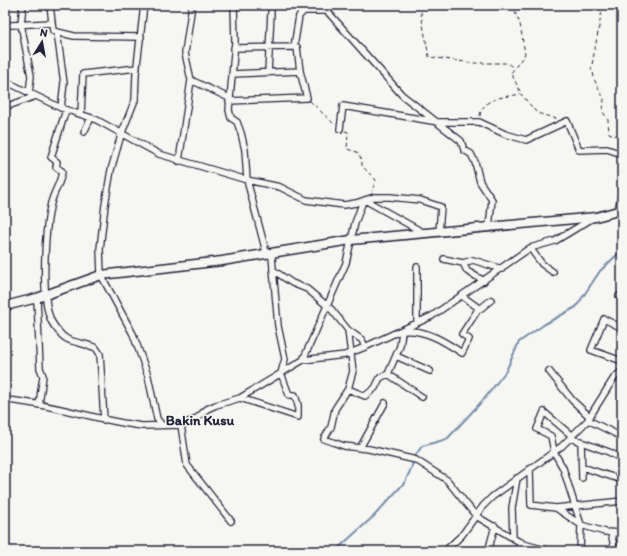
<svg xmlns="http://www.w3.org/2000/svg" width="627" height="556" viewBox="0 0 627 556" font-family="Itim,sans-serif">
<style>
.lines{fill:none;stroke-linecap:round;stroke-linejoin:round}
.stream{stroke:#768eac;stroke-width:2}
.street-casing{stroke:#22223b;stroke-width:8}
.secondary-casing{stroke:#22223b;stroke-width:11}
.path{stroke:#22223b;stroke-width:1;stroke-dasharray:4 3;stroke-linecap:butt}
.street{stroke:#f6f6f2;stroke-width:5.5}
.secondary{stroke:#f6f6f2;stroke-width:8}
.labels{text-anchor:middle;stroke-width:3;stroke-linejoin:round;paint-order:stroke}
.quarter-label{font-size:14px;font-weight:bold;fill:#22223b;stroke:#f6f6f2}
</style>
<rect width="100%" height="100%" fill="#f6f6f2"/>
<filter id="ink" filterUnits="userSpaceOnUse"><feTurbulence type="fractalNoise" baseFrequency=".025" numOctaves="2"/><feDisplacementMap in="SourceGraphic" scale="8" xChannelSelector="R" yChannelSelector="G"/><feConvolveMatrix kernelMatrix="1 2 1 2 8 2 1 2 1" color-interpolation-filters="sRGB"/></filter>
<g filter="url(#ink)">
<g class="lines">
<path class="stream" d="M335 551 374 516 405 482 411 469 415 456 422 446 447 439 485 398 506 371 519 342 545 324 576 307 600 271 622 250"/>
<defs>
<path id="street" d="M23 5 21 24 31 76 29 93
M50 5 53 31 74 36 141 37
M144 5 136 74 135 100 121 135 111 170 105 205 100 249 101 275 133 334 148 376 157 419 162 425
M192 5 185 53 191 80 229 98
M234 5 235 42 229 110 231 118 237 122 241 133 245 150 247 180 266 252 272 257 278 326 285 359 281 373 289 395H295L298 405V417L240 398
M304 5V11H329L328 5
M327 11 402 95 461 141 464 150 471 154 475 162 480 182 492 200 489 227
M11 25 52 23
M57 32 64 83 61 108
M234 48 294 47 299 16 304 11
M268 73 271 12
M232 74 300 71
M5 81 61 108 95 119 159 154 247 180 280 187 306 200 344 205 356 203 374 197H390L420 200 441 207 439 232
M229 101 307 98 300 71 297 47H294
M5 107 36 96
M66 110 51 157 57 162 56 167 62 171C61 183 54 191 51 203 45 227 41 294 50 318 52 324 61 336 67 339 75 343 88 344 96 348L100 354 104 420
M81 114 83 74 137 68
M340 129 343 106 438 122H479L505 134 526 140 567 121 579 150 607 149 619 153 622 158
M84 132 91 118
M179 161 191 80
M365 200 424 233
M618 211 622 190
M530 248 542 264 553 272
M444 259 463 263 467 271 484 281
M463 263 473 260 502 269
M417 267V323
M273 270 292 283 307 289 331 309 348 330 362 340 365 347
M462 296 480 309 491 300
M619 296 622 297
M37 298 40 368 43 376 39 405
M622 328 604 319 591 350 622 361
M348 330 353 371 348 389 335 409 331 427 324 439 344 446 369 449 416 460 447 480 476 516 523 544 550 551
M403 331C425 329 444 341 462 353L469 339 462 334 479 308
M402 332 400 346 388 374 422 397
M396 356 430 371
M303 360 346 263 355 223 363 201
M549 371 572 400 590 417
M348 389 365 396 375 388 380 378 388 374
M5 400C47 403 87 417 129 424L142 426 181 425 196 419 207 409 216 405 240 398 303 360 345 355 365 347 432 316 530 248 555 241 593 218
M588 420 622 437
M181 425 187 465 231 521
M572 436 544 412 537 429 551 436 554 452 563 468 581 525 580 551
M570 438 609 452 622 459
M581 441 582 478
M360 448 385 403
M582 467 622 480
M530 469 531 505 556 508 581 525 605 532 622 533
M556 508 622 501
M611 533 615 551
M513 537 512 508 517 478
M489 548 495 526
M445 551 462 535 483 506 492 497 562 446 587 421 614 378 622 371
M518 551 521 542"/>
<path id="secondary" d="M5 306 37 298 101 275 222 261 351 240 596 217 618 211 622 212"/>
</defs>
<use href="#street" class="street-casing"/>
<use href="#secondary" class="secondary-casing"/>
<path class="path" d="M422 5 421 14 429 57 473 63H507L514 68
M512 5 520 24 525 54 511 73 521 93
M603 5 591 70 593 72 594 79 604 99 603 112 608 120 609 133 622 138
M310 101 334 124
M480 116C482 97 506 97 521 94L537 113 557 119
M345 131 348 132 347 149 357 152 362 160V166L376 180 372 191"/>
<use href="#street" class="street"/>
<use href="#secondary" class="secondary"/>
</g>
</g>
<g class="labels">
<g class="quarter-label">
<text x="200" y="425">Bakin Kusu</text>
</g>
</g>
<rect width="627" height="556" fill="none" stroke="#f6f6f2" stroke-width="20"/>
<rect x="10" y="10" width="607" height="536" fill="none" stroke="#22223b" stroke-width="1.5" filter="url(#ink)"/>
<g transform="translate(42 42) rotate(11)" stroke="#f6f6f2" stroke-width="3" paint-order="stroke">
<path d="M0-3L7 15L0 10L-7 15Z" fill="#22223b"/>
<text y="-6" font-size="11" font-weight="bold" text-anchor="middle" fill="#22223b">N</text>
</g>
</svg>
